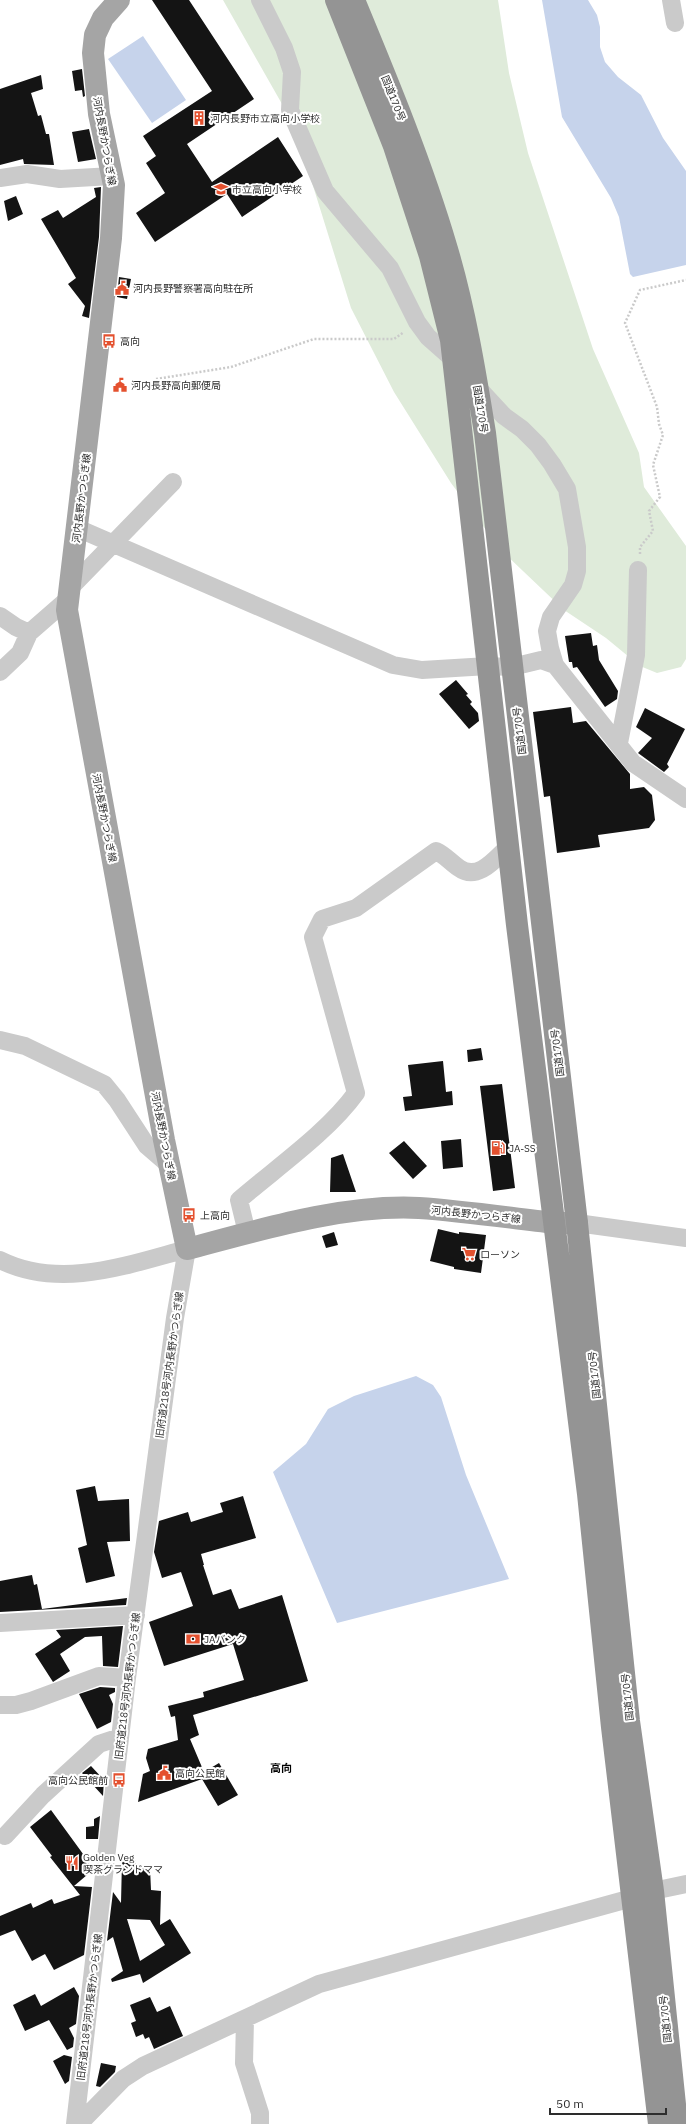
<svg xmlns="http://www.w3.org/2000/svg" width="686" height="2124" viewBox="0 0 686 2124" font-family="'IBM Plex Sans','Noto Sans JP',sans-serif">
<style>
.green{fill:#dfebda}
.water{fill:#c6d3eb}
.building{fill:#141414;fill-rule:evenodd}
.lines{fill:none;stroke-linecap:round;stroke-linejoin:round}
.path{stroke:#cacaca;stroke-width:2.5;stroke-dasharray:2 2;stroke-linecap:butt}
.minor{stroke:#cacaca;stroke-width:18}
.major{stroke:#a5a5a5;stroke-width:22}
.highway{stroke:#949494;stroke-width:22}
.labels{text-anchor:middle;stroke-width:4;stroke-linejoin:round;paint-order:stroke}
.street-label{font-size:10px;fill:#2d2d2d;stroke:#fff}
.poi-label{font-size:10px;fill:#2d2d2d;stroke:#fff;text-anchor:start}
.neighbourhood-label{font-size:11px;font-weight:bold;fill:#000;stroke:#fff}
</style>
<rect width="100%" height="100%" fill="#fff"/>
<path class="green" d="M223 0H498L509 73 528 153 593 349 639 453 644 487 686 546V659L681 667 657 673 640 666 606 638 564 610 501 550 451 483 394 392 351 308 309 173 282 104Z"/>
<path class="water" d="M542 0H588L597 15 600 27V47L605 62 618 77 641 95 663 138 686 171V265L633 277 630 274 619 217 611 198 562 117Z
M143 36 186 100 152 123 108 59Z
M416 1376 433 1385 441 1397 466 1475 509 1579 337 1623 273 1472 306 1444 328 1409 354 1396Z"/>
<path class="building" d="M152 0H189L254 99 187 144 212 182 278 137 303 176 242 217 227 194 155 242 136 213 165 193 146 163 156 156 143 136 212 91Z
M82 69 85 96 83 97 82 90 75 91 72 71Z
M41 75 43 89 31 93 38 116 41 115 46 134H49L54 165 24 164 23 159 0 165V89Z
M89 129 96 159 78 162 72 132Z
M101 187 99 237 89 318 82 316 85 306 68 284 76 278 41 219 58 210 63 218 96 197 94 188Z
M16 196 23 214 8 221 4 201Z
M119 277 131 279 127 299 117 297Z
M591 633 593 646 597 645 599 660 618 691 617 699 605 707 577 667 573 668 572 662H569L565 636Z
M456 680 468 694 466 695 472 702 470 704 478 713 479 721 469 729 439 694Z
M571 707 573 723 586 721 630 774V789L644 787 652 795 655 820 649 828 598 835 600 847 557 853 550 796 544 797 533 712Z
M645 708 685 729 667 764 669 767 664 772 638 753 652 738 636 727Z
M481 1048 483 1060 468 1062 467 1050Z
M443 1061 446 1092 452 1091 453 1105 405 1111 403 1097 412 1096 408 1065Z
M502 1084 515 1188 493 1191 480 1086Z
M461 1139 463 1167 443 1169 441 1141Z
M404 1141 427 1166 413 1179 389 1153Z
M343 1154 356 1192H330L331 1158Z
M438 1229 459 1234V1232L486 1235 481 1273 454 1269V1267L430 1261Z
M334 1232 338 1245 326 1248 322 1236Z
M95 1486 98 1501 129 1499 130 1541 107 1542 115 1576 86 1583 78 1548 87 1545 76 1490Z
M243 1496 256 1538 201 1554 204 1565H203L213 1595 231 1589 239 1609 282 1595 308 1681 193 1715 199 1735 190 1739 204 1772 219 1763 238 1795 218 1806 202 1779 138 1802 143 1774 150 1771 146 1758 148 1749 178 1740 175 1716 171 1717 168 1706 204 1697 203 1692 244 1680 233 1644 164 1666 149 1622 193 1606 181 1572 162 1578 154 1552 159 1521 188 1512 191 1522 223 1512 220 1503Z
M32 1575 34 1585 37 1584 42 1609 127 1598 126 1605 0 1612V1581Z
M123 1626 118 1667 103 1666 102 1636 85 1637 60 1654 70 1671 53 1682 35 1654 61 1637 56 1630Z
M100 1687 115 1688V1692L109 1695 113 1704 111 1722 97 1729 79 1694Z
M91 1766 104 1780 103 1796 82 1773Z
M51 1810 94 1869 74 1886 92 1887 84 1955 54 1970 45 1954 32 1961 15 1930 0 1936V1916L31 1903 33 1908 52 1899 54 1904 80 1895 50 1857 52 1856 30 1827Z
M100 1816 98 1839H86V1827L94 1826V1819Z
M122 1860H136V1864L141 1865V1867L150 1868 151 1890 161 1891 160 1925 170 1919 191 1953 143 1983 140 1974 112 1982 111 1979 123 1971 113 1937 107 1941 113 1892 121 1903ZM127 1919 150 1920 165 1945 140 1961Z
M74 1987 79 1996 76 2024 69 2028 74 2038 73 2047 67 2050 49 2020 25 2031 13 2005 35 1994 41 2006Z
M150 1997 157 2012 170 2006 183 2036 154 2049 149 2037 145 2039 143 2034 136 2037 131 2023 136 2021 130 2005Z
M64 2055 72 2057 69 2081 65 2084 53 2061Z
M101 2063 116 2066 115 2072 100 2087 96 2086Z"/>
<g class="lines">
<path class="path" d="M156 379 231 367 314 339H394L404 332
M640 554V547L653 531 649 511 660 497 653 465 663 435 659 424 657 407 625 323 640 290 686 280"/>
<path class="minor" d="M260 0 284 48 292 72 290 110 325 191 390 268 417 322 428 337 454 360
M671 0 675 23
M0 178 27 174 60 179 112 176
M477 387 504 416 522 429 538 445 552 464 567 489 577 547V571L573 585 551 617 547 631 550 648 555 665
M77 528 393 665 422 670 488 666 512 667 541 660 555 665 633 763 686 799
M70 588 173 482
M0 616 16 627 29 633
M0 672 20 653 29 633 68 599
M619 743 636 655 638 570
M0 1040 25 1046 104 1084 117 1100 147 1146 169 1165
M577 1223 686 1238
M247 1233 239 1200C276 1168 328 1132 356 1093L313 937 322 919 356 908 436 851C445 855 450 862 459 868 478 882 496 858 509 846
M0 1260C60 1290 127 1265 187 1249L175 1318 127 1678 75 2124
M0 1623 136 1615
M0 1705H16L31 1701 99 1676 127 1678
M5 1836 43 1795 99 1744 120 1737
M653 1891 686 1884
M245 2019 244 2063 260 2113V2124
M79 2124 123 2079 143 2066 319 1984 632 1898"/>
<path class="major" d="M119 0 103 18 95 35 93 53 99 114 114 185 111 238 67 610 164 1140 187 1249C259 1230 344 1204 419 1208 464 1211 510 1218 555 1223H577"/>
<path class="highway" d="M336 0 394 146 430 256 451 340 517 925 588 1494 612 1727 659 2124
M354 0C388 82 422 164 447 249 465 310 475 371 485 433L577 1223 629 1721 653 1891 677 2124"/>
</g>
<defs>
<symbol id="building-bare" viewBox="-9 -9 18 18"><path d="M-4-6H4V6H1V3H-1V6H-4ZM-2.5-4.3h1.7v1.8h-1.7ZM.8-4.3h1.7v1.8H.8ZM-2.5-1h1.7V.8h-1.7ZM.8-1h1.7V.8H.8Z" fill="#e4512f" stroke="#fff" stroke-width="2.5" paint-order="stroke"/></symbol>
<symbol id="school-bare" viewBox="-9 -9 18 18"><path d="M0-5L7-2L0 1L-7-2ZM-4 1L0 2.5L4 1V4Q0 6-4 4Z" fill="#e4512f" stroke="#fff" stroke-width="2.5" paint-order="stroke"/></symbol>
<symbol id="civic-bare" viewBox="-9 -9 18 18"><path d="M-.6-6.5H3V-4.5H.6V-3L4-1V1h2V6H-6V1h2V-1L-.6-3ZM-1.2 2.5V6h2.4V2.5Z" fill="#e4512f" stroke="#fff" stroke-width="2.5" paint-order="stroke"/></symbol>
<symbol id="bus-bare" viewBox="-9 -9 18 18"><path d="M-5-6H5V4H4V6H2V4H-2V6H-4V4H-5ZM-3.5-4V0h7V-4ZM-3.5 1.2v1.5H-2V1.2ZM2 1.2v1.5H3.5V1.2Z" fill="#e4512f" stroke="#fff" stroke-width="2.5" paint-order="stroke"/></symbol>
<symbol id="fuel-bare" viewBox="-9 -9 18 18"><path d="M-5.5-6h7V0h2V4h1.3V-2.5L3-4.5l.8-.8L6-3V5H2.5V1h-1V6h-7ZM-4.2-4.7v3.2H.2V-4.7Z" fill="#e4512f" stroke="#fff" stroke-width="2.5" paint-order="stroke"/></symbol>
<symbol id="supermarket-bare" viewBox="-9 -9 18 18"><path d="M-6-5.5h2.5l.6 2H6L4.5 2H-2.5L-4.4-4H-6ZM-1.5 3.2a1.3 1.3 0 1 0 .1 0ZM3 3.2a1.3 1.3 0 1 0 .1 0Z" fill="#e4512f" stroke="#fff" stroke-width="2.5" paint-order="stroke"/></symbol>
<symbol id="bank-bare" viewBox="-9 -9 18 18"><path d="M-6-4H6V4H-6ZM0-2.3a2.3 2.3 0 1 0 0 4.6a2.3 2.3 0 1 0 0-4.6Z" fill="#e4512f" stroke="#fff" stroke-width="2.5" paint-order="stroke"/></symbol>
<symbol id="restaurant-bare" viewBox="-9 -9 18 18"><path d="M-5-6h1v4h1v-4h1v4h1v-4h1v5L-1.5 .5V6h-2V.5L-5-1ZM5-6V6H3V1.5H1.5Q1.5-4 5-6Z" fill="#e4512f" stroke="#fff" stroke-width="2.5" paint-order="stroke"/></symbol>
</defs>
<g fill-rule="evenodd">
<use href="#building-bare" x="189" y="108" width="20" height="20"/>
<use href="#school-bare" x="211" y="179" width="20" height="20"/>
<use href="#civic-bare" x="112" y="278" width="20" height="20"/>
<use href="#bus-bare" x="99" y="331" width="20" height="20"/>
<use href="#civic-bare" x="110" y="375" width="20" height="20"/>
<use href="#fuel-bare" x="488" y="1138" width="20" height="20"/>
<use href="#bus-bare" x="179" y="1205" width="20" height="20"/>
<use href="#supermarket-bare" x="459" y="1244" width="20" height="20"/>
<use href="#bank-bare" x="183" y="1629" width="20" height="20"/>
<use href="#civic-bare" x="154" y="1763" width="20" height="20"/>
<use href="#bus-bare" x="109" y="1770" width="20" height="20"/>
<use href="#restaurant-bare" x="62" y="1853" width="20" height="20"/>
</g>
<g class="labels">
<g class="street-label">
<text transform="translate(394 98) rotate(68)" y="4">国道170号</text>
<text transform="translate(105 141) rotate(80)" y="4">河内長野かつらぎ線</text>
<text transform="translate(481 409) rotate(81)" y="4">国道170号</text>
<text transform="translate(81 498) rotate(-83)" y="4">河内長野かつらぎ線</text>
<text transform="translate(519 731) rotate(-97)" y="4">国道170号</text>
<text transform="translate(105 818) rotate(79)" y="4">河内長野かつらぎ線</text>
<text transform="translate(557 1053) rotate(-97)" y="4">国道170号</text>
<text transform="translate(164 1136) rotate(79)" y="4">河内長野かつらぎ線</text>
<text transform="translate(476 1214) rotate(6)" y="4">河内長野かつらぎ線</text>
<text transform="translate(169 1365) rotate(-82)" y="4">旧府道218号河内長野かつらぎ線</text>
<text transform="translate(594 1375) rotate(-96)" y="4">国道170号</text>
<text transform="translate(127 1686) rotate(-83)" y="4">旧府道218号河内長野かつらぎ線</text>
<text transform="translate(627 1697) rotate(-96)" y="4">国道170号</text>
<text transform="translate(89 2007) rotate(-83)" y="4">旧府道218号河内長野かつらぎ線</text>
<text transform="translate(665 2019) rotate(-96)" y="4">国道170号</text>
</g>
<g class="poi-label">
<text x="210" y="122">河内長野市立高向小学校</text>
<text x="232" y="193">市立高向小学校</text>
<text x="133" y="292">河内長野警察署高向駐在所</text>
<text x="120" y="345">高向</text>
<text x="131" y="389">河内長野高向郵便局</text>
<text x="509" y="1152">JA-SS</text>
<text x="200" y="1219">上高向</text>
<text x="480" y="1258">ローソン</text>
<text x="204" y="1643">JAバンク</text>
<text x="175" y="1777">高向公民館</text>
<text x="108" y="1784" text-anchor="end">高向公民館前</text>
<text x="83" y="1861">Golden Veg<tspan x="83" dy="12">喫茶グランドママ</tspan></text>
</g>
<g class="neighbourhood-label">
<text x="281" y="1772">高向</text>
</g>
</g>
<path d="M550 2108v6h116v-6" fill="none" stroke="#2d2d2d" stroke-width="2"/>
<text x="556" y="2108" font-size="12" fill="#2d2d2d" stroke="#ffffff" stroke-width="3" paint-order="stroke">50 m</text>
</svg>
